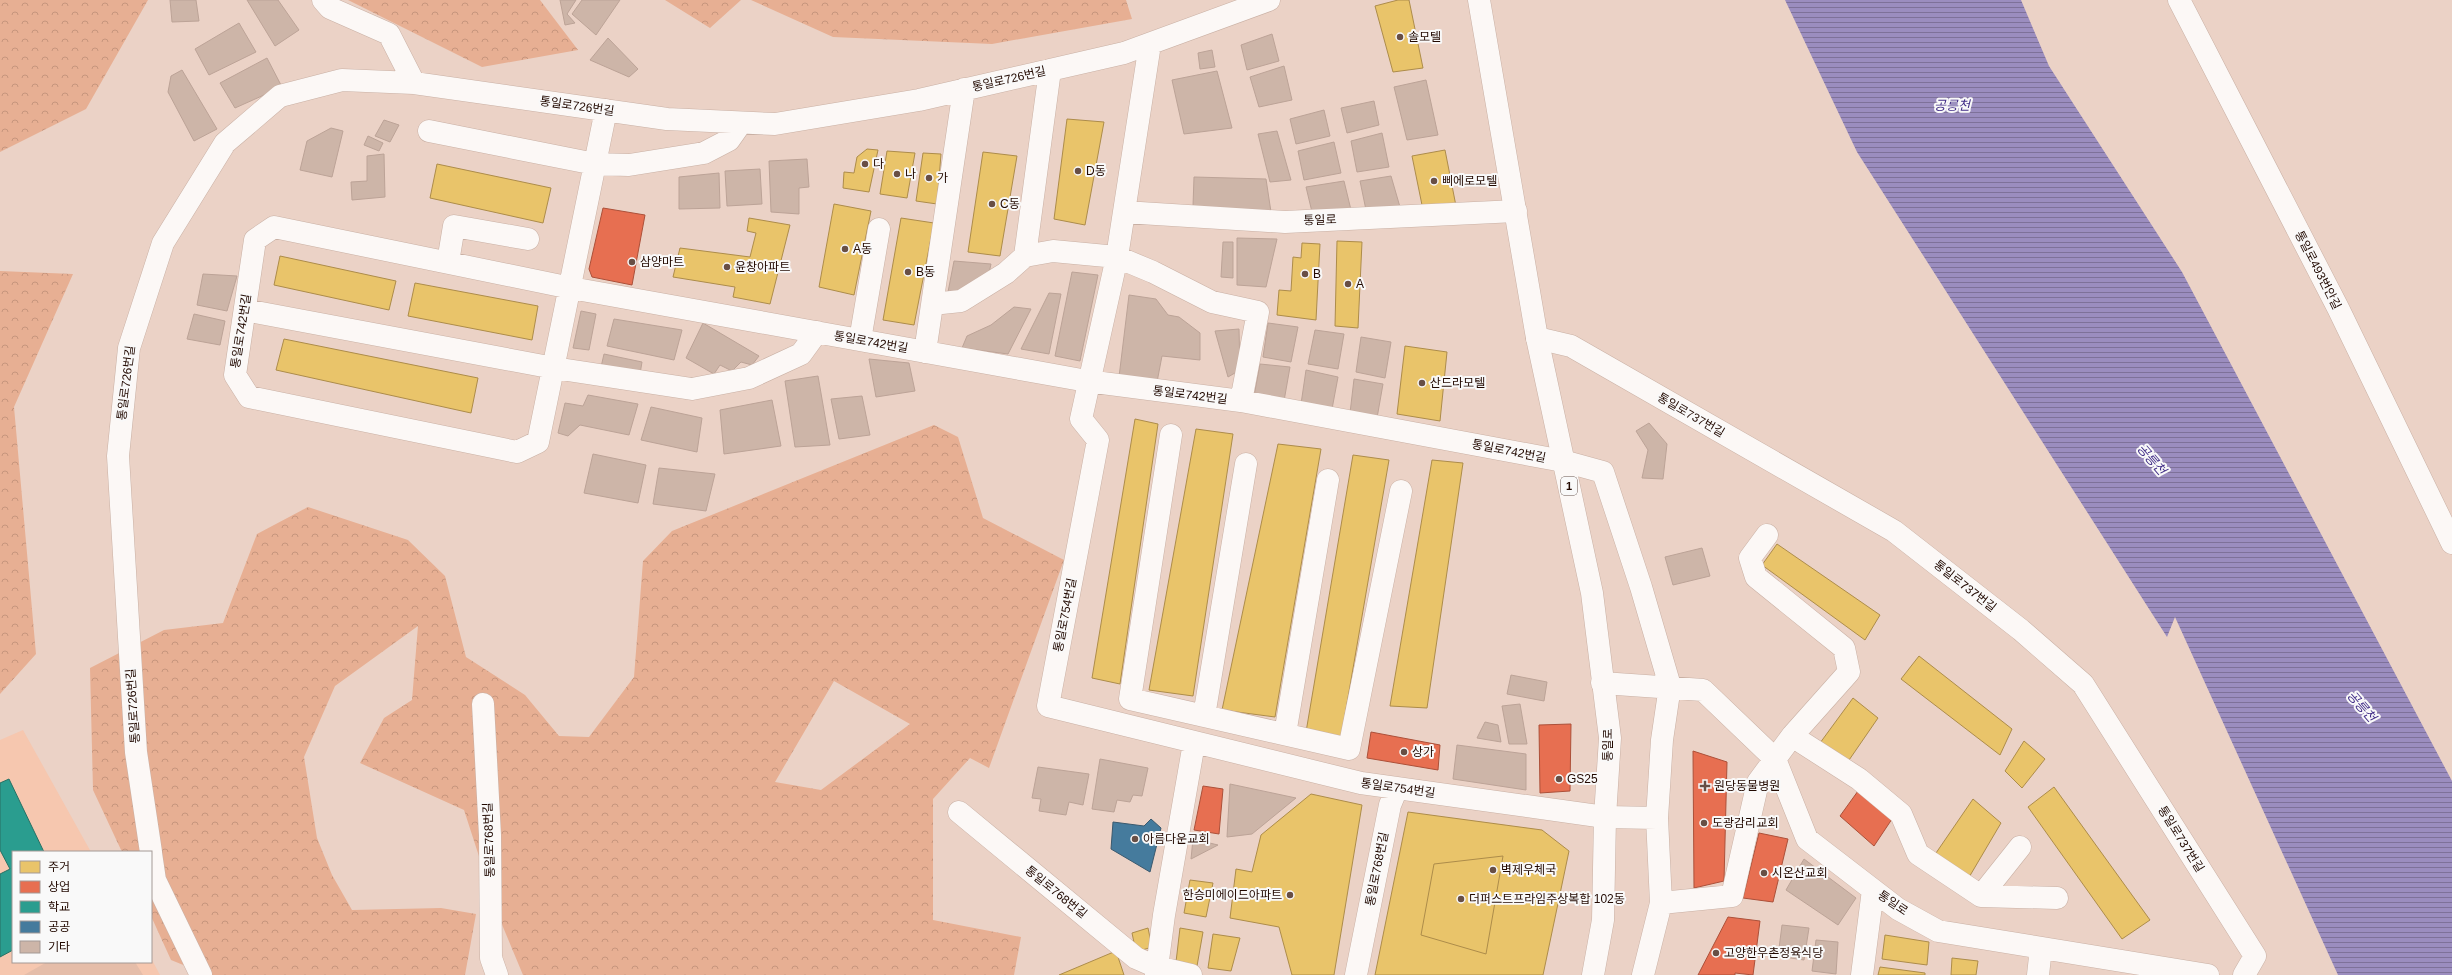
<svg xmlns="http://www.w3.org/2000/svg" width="2452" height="975" viewBox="0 0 2452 975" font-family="Helvetica,'Noto Sans KR',sans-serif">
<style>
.built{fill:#f6c7af}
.grass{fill:#e5bda9}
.forest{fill:url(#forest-crowns);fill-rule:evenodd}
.water{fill:url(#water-rules)}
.homes{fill:#e9c46a;stroke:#ad8c4a}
.shops{fill:#e76f51;stroke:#ac5039}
.schools{fill:#2a9d8f;stroke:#287164}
.public{fill:#457b9d;stroke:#3a596e}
.building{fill:#cdb5a8;stroke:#bca397}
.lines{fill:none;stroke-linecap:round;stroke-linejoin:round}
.minor-casing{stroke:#c9b0a4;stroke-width:23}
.major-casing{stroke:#c9b0a4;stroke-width:23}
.minor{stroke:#fcf8f6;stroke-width:22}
.major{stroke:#fcf8f6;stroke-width:22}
.poi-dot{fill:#684f45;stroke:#f9f9f9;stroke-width:1.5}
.labels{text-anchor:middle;stroke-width:4;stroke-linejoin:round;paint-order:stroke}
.shield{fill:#f9f9f9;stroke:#62514b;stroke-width:1}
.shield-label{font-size:11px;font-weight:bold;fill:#220900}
.poi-label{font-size:12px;fill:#220900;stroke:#f9f9f9;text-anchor:start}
.street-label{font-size:12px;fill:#220900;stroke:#f9f9f9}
.water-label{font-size:13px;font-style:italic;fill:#412d87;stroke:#f9f9f9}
</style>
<defs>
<pattern id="forest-crowns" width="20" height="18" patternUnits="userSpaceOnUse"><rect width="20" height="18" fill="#e7af93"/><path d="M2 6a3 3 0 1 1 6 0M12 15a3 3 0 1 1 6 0" fill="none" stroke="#c6957d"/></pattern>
<pattern id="water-rules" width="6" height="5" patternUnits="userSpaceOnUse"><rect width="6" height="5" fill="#9b8dbf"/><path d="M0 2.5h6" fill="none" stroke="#7e7199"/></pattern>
</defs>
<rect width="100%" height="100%" fill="#ebd2c6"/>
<path class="built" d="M23 730 91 852H13V962H151V958L160 975H0V740Z"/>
<path class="grass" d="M47 962H135L143 975H24Z"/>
<path class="forest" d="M0 0H148L86 109 0 152Z
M348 0H540L578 50 482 67Z
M665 0H741L710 28Z
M751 0H1126L1132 19 992 44 833 37Z
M0 271 73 274 14 407 36 654 0 694Z
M934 425 958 437 983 518 1064 560 989 768 970 758 933 799V920L1021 937 1014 975H523L498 915 464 810 360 763 384 718 412 700 418 626 335 686 304 757 317 838 332 875 352 910 441 908 476 914 465 975H208L171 960 151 916V852H122L93 790 90 668 164 630 223 623 257 534 308 507 408 540 445 576 466 657 525 695 559 736 589 737 634 677 643 561 672 531ZM834 681 910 724 821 790 775 782Z"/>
<path class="water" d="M1785 0H2021L2049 66 2182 272 2452 781V975H2338L2175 617 2167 637 1857 152Z"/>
<path class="homes" d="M1398 0H1409L1423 68 1393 72 1375 6Z
M1067 119 1104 122 1085 225 1054 219Z
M867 149 878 150 869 192 843 188 844 172 854 173 857 157Z
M1445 150 1456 206 1422 205 1412 156Z
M887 151 915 153 907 198 880 194Z
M983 152 1017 156 1000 256 968 252Z
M923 153 941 154 937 204 916 201Z
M437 164 551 188 543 223 430 198Z
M834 204 871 211 854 295 819 287Z
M749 218 790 225 770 304 733 297 735 287 673 277 680 248 750 257 756 233 747 231Z
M901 218 934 223 914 325 883 320Z
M1337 241 1362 242 1358 328 1335 326Z
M1302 243 1320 244 1316 320 1277 315 1279 290 1291 291 1293 257 1301 258Z
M280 256 396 281 389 310 274 285Z
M415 283 538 306 532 340 408 316Z
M284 339 478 378 471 413 276 370Z
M1405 346 1447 352 1440 421 1397 414Z
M1135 419 1158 424 1120 684 1092 678Z
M1196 429 1233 434 1193 696 1149 690Z
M1278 444 1321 449 1275 717 1222 710Z
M1353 455 1389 460 1341 738 1306 732Z
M1432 460 1463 463 1427 708 1390 706Z
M1777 544 1880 615 1865 640 1762 565Z
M1919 656 2012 729 2000 755 1901 679Z
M1853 698 1878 718 1847 763 1820 743Z
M2024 741 2045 759 2022 788 2005 771Z
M2054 787 2150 920 2122 939 2028 807Z
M1311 794 1362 805 1334 975H1292L1279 927 1230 918 1236 869 1252 872 1261 835Z
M1973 799 2001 823 1968 879 1936 853Z
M1408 812 1542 830 1569 851 1543 975H1375Z
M1503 856 1486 954 1421 935 1434 864Z
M1190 880 1213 883 1206 917 1184 913Z
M1148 928 1152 947 1136 952 1132 933Z
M1180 928 1203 932 1197 966 1176 962Z
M1213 934 1240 938 1231 971 1208 968Z
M1885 935 1929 942 1927 965 1882 959Z
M1116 951 1124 975H1059Z
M1952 958 1978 961 1976 975H1951Z
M1880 967 1925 973V975H1878Z"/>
<path class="shops" d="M603 208 645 215 632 285 592 277 589 269Z
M1571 724 1570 791 1540 793 1539 725Z
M1371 732 1440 745 1438 770 1367 758Z
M1693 751 1727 762 1724 881 1694 888Z
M1203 786 1223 789 1219 834 1194 830Z
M1858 791 1892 819 1874 846 1840 816Z
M1759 833 1788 839 1773 902 1743 898Z
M1728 917 1760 921 1753 975 1735 973V975H1698Z"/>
<path class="schools" d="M9 779 44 852H13V950L0 957V874L10 869 0 850V783Z"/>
<path class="public" d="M1151 819 1161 828 1150 872 1111 849 1113 822 1144 826Z"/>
<path class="building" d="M170 0H196L199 21 172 22Z
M247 0H278L299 30 275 46Z
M560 0H576L567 14 575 23 565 25Z
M582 0H620L596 35 572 14Z
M239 23 256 52 209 75 195 49Z
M1272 34 1279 61 1247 70 1241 45Z
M608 38 638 69 629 77 590 60Z
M1212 50 1215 67 1200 69 1198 53Z
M267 58 282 87 235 108 220 83Z
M1284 66 1292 100 1259 107 1250 77Z
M182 70 217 129 194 141 168 92 171 76Z
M1217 71 1232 128 1184 134 1172 80Z
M1426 80 1438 135 1407 140 1394 87Z
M1374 101 1379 125 1347 133 1341 108Z
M1324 110 1330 136 1296 144 1290 119Z
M384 120 399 125 390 142 375 136Z
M331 128 343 131 332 177 300 170 307 141Z
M1277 131 1291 180 1270 182 1258 134Z
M1382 133 1389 167 1357 172 1351 141Z
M368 136 383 143 379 151 364 145Z
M1334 142 1341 173 1304 180 1298 151Z
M384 154 385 197 352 200 351 182 367 181V156Z
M807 159 809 187 799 188V214L771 212 769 161Z
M760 169 762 204 727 206 725 171Z
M719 173 720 208 679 209V177Z
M1391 176 1400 207 1366 210 1360 181Z
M1194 177 1266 179 1271 212 1193 206Z
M1344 181 1351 210 1312 212 1306 187Z
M1237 238 1277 239 1266 287 1237 285Z
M1223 242H1233V278L1221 277Z
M954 261 991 264 989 273 959 292H948Z
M1072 272 1098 275 1080 361 1055 356Z
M203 274 237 276 227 311 197 305Z
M1049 293 1061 294 1049 354 1021 349Z
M1129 295 1156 299 1168 315 1179 317 1200 333V360L1162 356 1157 382 1119 377Z
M1014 307 1031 309 1008 354 962 348 967 336 991 325Z
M581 311 596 314 589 350 573 348Z
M194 314 225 321 220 345 187 339Z
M614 319 682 330 674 360 607 346Z
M703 323 759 356 752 365 741 362 732 371 720 365 714 374 686 358Z
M1268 323 1298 327 1291 362 1263 357Z
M1239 329 1240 370 1228 377 1215 331Z
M1315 330 1344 334 1338 369 1308 364Z
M1361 337 1391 342 1385 378 1356 372Z
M604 354 642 362 640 374 601 367Z
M869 359 909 363 915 391 876 397Z
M1260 364 1290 367 1284 401 1254 396Z
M1306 370 1338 377 1332 409 1301 404Z
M818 376 830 445 795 447 785 381Z
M1354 379 1383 384 1377 418 1350 413Z
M588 395 638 404 629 435 580 425 568 436 558 433 565 403 583 406Z
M862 396 870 435 839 439 831 399Z
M772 400 781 446 724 454 720 410Z
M651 407 702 418 697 452 641 440Z
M1649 423 1667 444 1663 479 1642 478 1648 450 1636 431Z
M593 454 646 465 638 503 584 493Z
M659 468 715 474 706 511 653 504Z
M1702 548 1710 576 1673 585 1665 557Z
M1511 675 1547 682 1544 701 1507 694Z
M1520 704 1527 744H1509L1502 706Z
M1485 722 1498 725 1501 742 1477 738Z
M1457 745 1526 754V790L1453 779Z
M1100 759 1148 768 1142 796 1133 795 1130 802 1117 800 1114 812 1092 809Z
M1038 767 1089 774 1083 805 1069 802 1066 815 1039 811 1041 799 1032 798Z
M1230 784 1296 798 1252 834 1227 837Z
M1193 839 1218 845 1191 859Z
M1804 859 1856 898 1838 925 1786 890Z
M1782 925 1809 928 1804 960 1778 956Z
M1816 940 1838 942 1836 974 1812 971Z"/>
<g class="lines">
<defs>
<path id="minor" d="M323 0 330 8 389 34 414 83
M2179 0 2338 308 2452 543
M1150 44 1117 257 1081 419 1098 440 1048 706 1361 783 1605 817 1657 818
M606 110 538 442 517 452 249 397 235 375 255 240 274 227 571 288 1087 381 1241 401 1563 461 1603 472 1641 587 1670 686 1662 740 1657 818 1661 903 1643 975
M429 131 595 164 629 165 704 153 729 140 741 123
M1124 212 1285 222 1516 211
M1025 256 1050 70
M448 262 454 226 528 239
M932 304 961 301 1006 273 1025 256 1053 251 1117 257 1153 272 1212 302 1258 312 1241 401
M245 310 554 368 692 389 749 378 801 354 817 332
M1537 338 1571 346 1894 531 2021 630 2083 684 2255 956 2244 975
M860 340 879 229
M925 352 964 89
M1171 435 1130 699 1349 749 1401 491
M1602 683 1703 690 1775 759 1807 839 1898 909 1938 931 2208 975
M483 704 490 835 491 958 497 975
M1204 716 1246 464
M1285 734 1328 480
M1792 736 1859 779 1901 814 1918 854 1981 896 2057 898
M959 812 1136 958 1157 967 1191 975
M151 852 136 752 118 456 129 348 163 243 225 143 280 96 342 80 414 83 667 119 775 124 919 100 1124 53 1269 0
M151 853 155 880 201 975
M1981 896 2020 847
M1661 903 1732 896 1758 782 1792 736 1849 672 1844 648 1756 577 1750 558 1767 535
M1156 975 1164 915 1194 743
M1356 975 1390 805 1397 788
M1862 975 1873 890
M2038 975 2041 948"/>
<path id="major" d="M1479 0 1537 338 1592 593 1610 738 1605 817 1603 920 1593 975"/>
</defs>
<use href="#minor" class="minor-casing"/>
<use href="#major" class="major-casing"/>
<use href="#minor" class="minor"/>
<use href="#major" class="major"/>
</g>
<g class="poi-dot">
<circle cx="1400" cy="37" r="4"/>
<circle cx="865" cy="164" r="4"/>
<circle cx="1078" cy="171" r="4"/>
<circle cx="897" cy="174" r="4"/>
<circle cx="929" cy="178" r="4"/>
<circle cx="1434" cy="181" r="4"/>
<circle cx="992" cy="204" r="4"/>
<circle cx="845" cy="249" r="4"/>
<circle cx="632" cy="262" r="4"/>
<circle cx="727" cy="267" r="4"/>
<circle cx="908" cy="272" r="4"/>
<circle cx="1305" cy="274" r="4"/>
<circle cx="1348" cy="284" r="4"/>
<circle cx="1422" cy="383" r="4"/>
<circle cx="1404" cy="752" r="4"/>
<circle cx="1559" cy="779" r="4"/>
<path d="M1703 780h4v4h4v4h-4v4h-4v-4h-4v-4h4z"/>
<circle cx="1704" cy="823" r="4"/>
<circle cx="1135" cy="839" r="4"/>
<circle cx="1493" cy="870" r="4"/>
<circle cx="1764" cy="873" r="4"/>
<circle cx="1290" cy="895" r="4"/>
<circle cx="1461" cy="899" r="4"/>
<circle cx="1716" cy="953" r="4"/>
</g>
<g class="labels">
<rect class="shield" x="1561" y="477" width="16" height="18" rx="3"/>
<g class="shield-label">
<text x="1569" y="490">1</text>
</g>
<g class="poi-label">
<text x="1408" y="41">솔모텔</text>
<text x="873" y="168">다</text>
<text x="1086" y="175">D동</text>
<text x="905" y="178">나</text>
<text x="937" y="182">가</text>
<text x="1442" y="185">삐에로모텔</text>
<text x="1000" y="208">C동</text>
<text x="853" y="253">A동</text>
<text x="640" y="266">삼양마트</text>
<text x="735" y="271">윤창아파트</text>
<text x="916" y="276">B동</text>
<text x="1313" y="278">B</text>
<text x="1356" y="288">A</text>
<text x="1430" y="387">산드라모텔</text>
<text x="1412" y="756">상가</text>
<text x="1567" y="783">GS25</text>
<text x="1714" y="790">원당동물병원</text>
<text x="1712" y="827">도광감리교회</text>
<text x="1143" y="843">아름다운교회</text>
<text x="1501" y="874">벽제우체국</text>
<text x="1772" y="877">시온산교회</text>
<text x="1282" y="899" text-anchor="end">한승미에이드아파트</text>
<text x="1469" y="903">더퍼스트프라임주상복합 102동</text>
<text x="1724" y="957">고양한우촌정육식당</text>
</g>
<g class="street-label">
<text transform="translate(1009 79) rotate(-13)" y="4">통일로726번길</text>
<text transform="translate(577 106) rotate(8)" y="4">통일로726번길</text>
<text transform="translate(1320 220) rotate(-2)" y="4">통일로</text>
<text transform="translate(2318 270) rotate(63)" y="4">통일로493번안길</text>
<text transform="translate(241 331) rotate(-81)" y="4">통일로742번길</text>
<text transform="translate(871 342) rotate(10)" y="4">통일로742번길</text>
<text transform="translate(126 383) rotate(-83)" y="4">통일로726번길</text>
<text transform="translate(1190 395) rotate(7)" y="4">통일로742번길</text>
<text transform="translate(1691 415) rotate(30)" y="4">통일로737번길</text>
<text transform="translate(1509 451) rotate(11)" y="4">통일로742번길</text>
<text transform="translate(1965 586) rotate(38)" y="4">통일로737번길</text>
<text transform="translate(1065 615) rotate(-79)" y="4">통일로754번길</text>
<text transform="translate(133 706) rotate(-94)" y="4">통일로726번길</text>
<text transform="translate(1608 745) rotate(-90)" y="4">통일로</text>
<text transform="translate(1398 788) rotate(8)" y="4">통일로754번길</text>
<text transform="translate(2181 839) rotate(58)" y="4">통일로737번길</text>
<text transform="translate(489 840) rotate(-92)" y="4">통일로768번길</text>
<text transform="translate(1377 869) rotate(-79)" y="4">통일로768번길</text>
<text transform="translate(1056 892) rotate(39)" y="4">통일로768번길</text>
<text transform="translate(1893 903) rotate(34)" y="4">통일로</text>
</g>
<g class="water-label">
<text x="1952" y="110">공릉천</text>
<text transform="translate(2152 459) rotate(49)" y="5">공릉천</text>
<text transform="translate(2362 706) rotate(49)" y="5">공릉천</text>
</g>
</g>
<rect x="12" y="851" width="140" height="112" fill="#f9f9f9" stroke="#a39995"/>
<rect x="20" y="861" width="20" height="12" fill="#e9c46a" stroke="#a39995"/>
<text x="48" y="871" font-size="12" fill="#220900">주거</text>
<rect x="20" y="881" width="20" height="12" fill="#e76f51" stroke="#a39995"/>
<text x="48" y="891" font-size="12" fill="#220900">상업</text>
<rect x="20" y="901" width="20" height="12" fill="#2a9d8f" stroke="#a39995"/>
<text x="48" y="911" font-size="12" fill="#220900">학교</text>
<rect x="20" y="921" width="20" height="12" fill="#457b9d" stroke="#a39995"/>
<text x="48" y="931" font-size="12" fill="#220900">공공</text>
<rect x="20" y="941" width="20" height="12" fill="#cdb5a8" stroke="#a39995"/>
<text x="48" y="951" font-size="12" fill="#220900">기타</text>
</svg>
